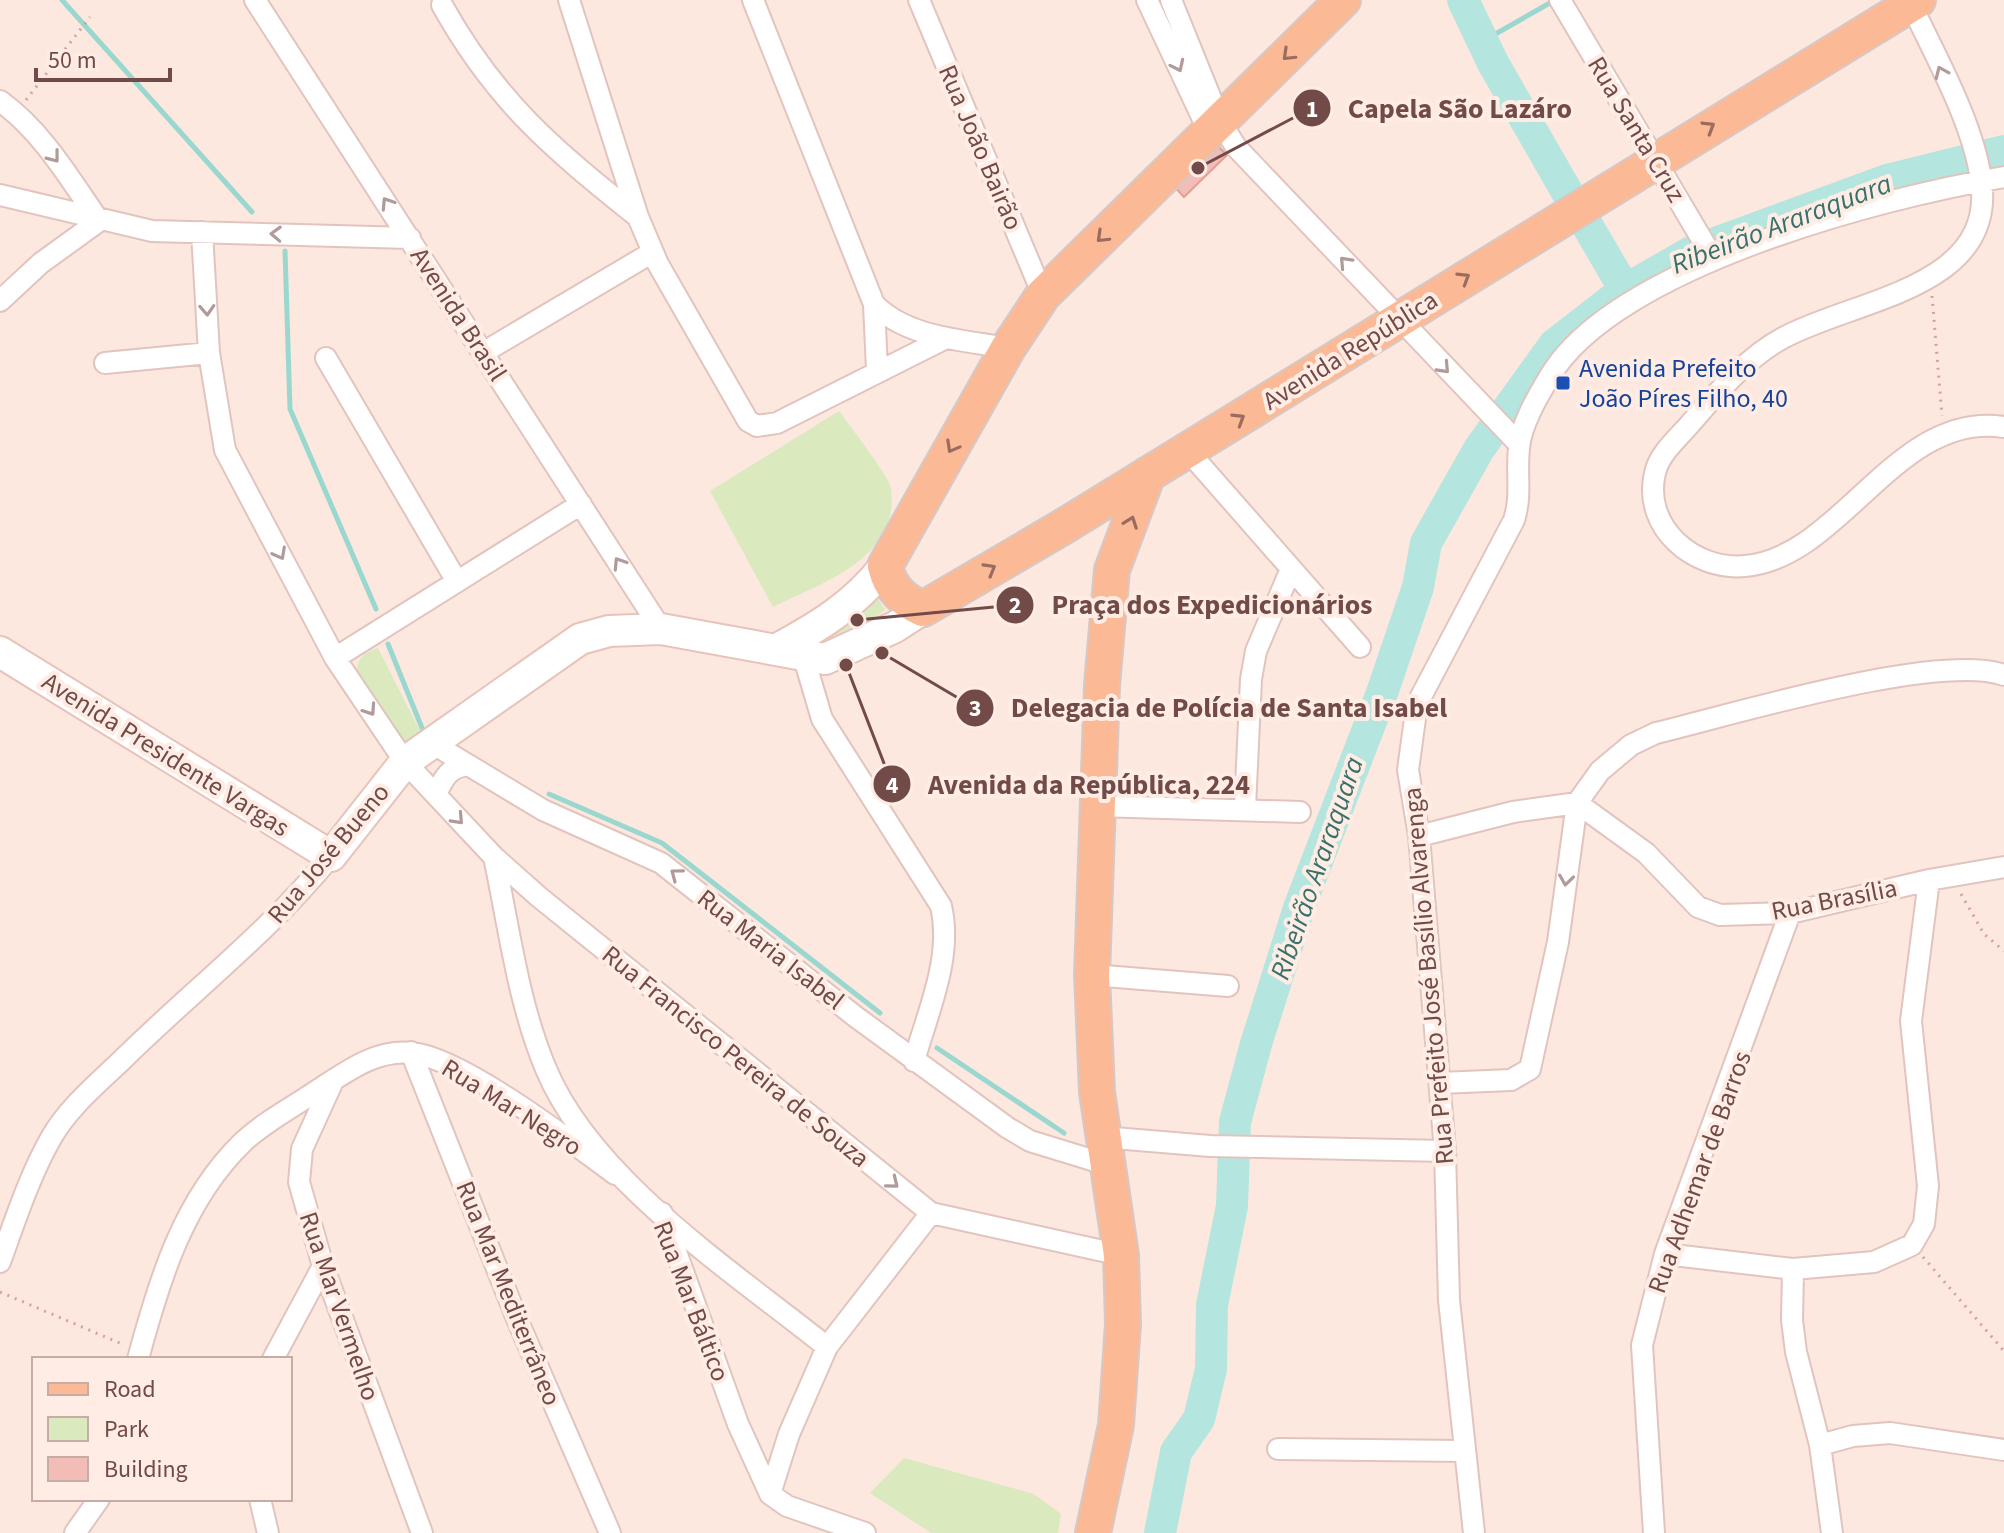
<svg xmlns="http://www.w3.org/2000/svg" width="2004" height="1533" viewBox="0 0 2004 1533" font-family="'Source Sans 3',sans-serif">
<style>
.green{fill:#dbe9be}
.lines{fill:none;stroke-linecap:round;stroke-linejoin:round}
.stream{stroke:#9ad7cf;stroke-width:5}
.river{stroke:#b4e5de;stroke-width:32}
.building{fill:#f1bdb6;stroke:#e49f97;stroke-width:2}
.street-casing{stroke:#e2c4be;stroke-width:24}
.secondary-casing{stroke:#e7c3bb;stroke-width:34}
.primary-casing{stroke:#d5c9c8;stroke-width:38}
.path{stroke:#d6a19a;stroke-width:3;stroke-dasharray:2 6;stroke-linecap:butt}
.street{stroke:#fff;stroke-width:20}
.secondary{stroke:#fff;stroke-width:30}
.primary{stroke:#fcb996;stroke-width:34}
.oneway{stroke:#9b6b5f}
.oneway2{stroke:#b19b9a}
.transit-dot{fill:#1a4fb4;stroke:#ffede5;stroke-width:3}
.labels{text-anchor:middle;stroke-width:8;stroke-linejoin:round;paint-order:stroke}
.street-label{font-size:26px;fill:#724a47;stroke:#ffede5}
.transit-label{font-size:26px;fill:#164399;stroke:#ffede5;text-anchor:start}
.water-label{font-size:28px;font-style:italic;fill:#38716b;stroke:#ffede5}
.leader{fill:none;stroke:#724a47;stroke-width:3}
.callout-dot{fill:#724a47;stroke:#ffede5;stroke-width:3}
.mark-label{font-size:24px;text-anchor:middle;font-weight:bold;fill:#fff}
.callout-label{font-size:28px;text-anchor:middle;font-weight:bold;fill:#724a47;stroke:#ffede5;stroke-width:8;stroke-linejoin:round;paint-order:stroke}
</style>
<rect width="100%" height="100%" fill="#fce8df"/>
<path class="green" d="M839 411C849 425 889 476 891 488 900 558 824 582 773 607L710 491Z
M877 597 885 610 854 630 819 645 827 633Z
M378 648 421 733 401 745 357 675C356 659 364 652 378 648Z
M904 1458 1034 1494 1061 1514 1058 1533H931L870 1493Z"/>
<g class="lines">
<path class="stream" d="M62 0 252 212
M1483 41 1555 0
M285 251 290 409 376 609
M388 644 422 728
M549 794 662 843 880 1013
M937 1048 1064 1133"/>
<path class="river" d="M1463 0 1493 63 1567 192
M1583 218 1625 290
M1160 1533 1176 1452 1199 1419 1211 1369 1212 1305 1232 1206 1235 1122 1256 1044 1299 908 1383 690 1418 587 1426 543 1479 449 1554 345 1625 290 1691 252 1887 180 2004 151"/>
</g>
<path class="building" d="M1217 145 1227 155 1184 197 1169 181Z"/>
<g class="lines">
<defs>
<path id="street" d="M255 0 661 629
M569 0 638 217 658 264 748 421 757 426 777 423 946 338
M753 0 874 304C907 338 963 340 1008 348
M919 0 1043 295
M1147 0 1209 132
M1171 0 1220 121 1236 147 1519 444
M1560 0 1713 258
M1909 0C1934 54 1973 121 1981 180 1997 289 1854 299 1783 338 1747 357 1716 394 1690 424 1678 438 1659 454 1655 473 1642 527 1694 571 1745 566 1841 558 1897 410 2004 427
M442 5C496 102 553 149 638 217
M0 101C42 131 70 179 99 221L41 263 0 301
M0 195 152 231 410 238
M202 232 209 353 225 450 335 658 405 762 494 857 539 897 931 1213 1121 1255
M874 304 877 370
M484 352 653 252
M326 358 456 580
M105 363 209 353
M1188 451 1360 647
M801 648 822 719 941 906C953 957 928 1011 914 1061
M335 658 581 504
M430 742 543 810 661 863 856 1017 1008 1128 1030 1141 1105 1164
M436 794C444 778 448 768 467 765
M1097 806 1300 812
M1245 808 1251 679 1256 651 1291 569
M1419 836 1513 812 1577 803 1646 853 1698 907 1720 915 1790 913 1929 880 2004 867
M494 857C509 927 518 1003 546 1069 592 1180 735 1273 827 1347
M1092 975 1228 986
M411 1052 517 1319 610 1533
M333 1081 302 1149 299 1182 323 1266 422 1533
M1440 1083 1511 1080 1530 1069 1558 942 1577 803 1600 771 1631 745 1656 733C1731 715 1938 652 2004 675
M1102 1137 1210 1146 1445 1151
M662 1213 738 1424 770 1494 787 1506 865 1533
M1665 1254 1793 1269
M0 1262C15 1221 29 1177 51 1138 68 1108 97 1084 121 1061 191 992 269 932 331 856
M138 1359C159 1281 183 1200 243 1142 264 1122 293 1107 318 1090 346 1072 376 1049 412 1053 462 1058 572 1142 615 1174
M273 1359 323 1266
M1820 1445 1853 1436 1890 1433 2004 1450
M1278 1449 1463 1451
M770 1494 789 1434 827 1347 931 1213
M260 1499 268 1533
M75 1533 99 1499
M1474 1533 1449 1300 1445 1151 1419 836 1408 770 1417 704 1514 520C1522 495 1516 474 1519 448 1521 424 1538 396 1550 376 1615 267 1883 197 2004 177
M1654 1533 1642 1345 1665 1254 1790 913
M1832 1533 1820 1445 1796 1352 1792 1320 1793 1269 1874 1262 1912 1245 1924 1224 1928 1186 1911 1021 1929 880"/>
<path id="secondary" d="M777 649C820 626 854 605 885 566
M0 652 331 856 405 762 580 639 609 631 661 629 825 659 895 627 923 609"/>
<path id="primary" d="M1343 0 1043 295 1008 348 885 566C890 588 902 600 923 609L1066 525 1918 0
M1093 1533 1116 1425 1123 1324 1121 1255 1097 1092 1092 975 1102 685 1112 570 1148 474"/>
</defs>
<use href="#street" class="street-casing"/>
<use href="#secondary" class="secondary-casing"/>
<use href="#primary" class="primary-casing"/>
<path class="path" d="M26 100 90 17
M1932 296 1942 416
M1961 894 1984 934 2004 951
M1923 1257 2004 1351
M0 1292 122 1344"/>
<use href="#street" class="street"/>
<use href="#secondary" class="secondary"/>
<use href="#primary" class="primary"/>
</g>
<defs><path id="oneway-chevron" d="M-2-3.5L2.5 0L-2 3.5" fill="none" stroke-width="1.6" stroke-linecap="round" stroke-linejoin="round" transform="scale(2)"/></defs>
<g class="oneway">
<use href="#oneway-chevron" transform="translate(1288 55) rotate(136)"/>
<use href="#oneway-chevron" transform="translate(1709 127) rotate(-31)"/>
<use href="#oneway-chevron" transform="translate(1102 237) rotate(136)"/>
<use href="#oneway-chevron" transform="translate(1464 278) rotate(-32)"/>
<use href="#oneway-chevron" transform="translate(1239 419) rotate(-32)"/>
<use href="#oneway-chevron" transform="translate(952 447) rotate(119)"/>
<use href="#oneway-chevron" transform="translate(1131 522) rotate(-70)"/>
<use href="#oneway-chevron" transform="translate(990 569) rotate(-30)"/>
</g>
<g class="oneway2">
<use href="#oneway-chevron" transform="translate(1178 66) rotate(65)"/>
<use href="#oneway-chevron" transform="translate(1941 72) rotate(-114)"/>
<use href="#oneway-chevron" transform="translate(54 157) rotate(52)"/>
<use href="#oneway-chevron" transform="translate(387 203) rotate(-123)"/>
<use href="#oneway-chevron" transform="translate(276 234) rotate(-178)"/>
<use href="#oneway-chevron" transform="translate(1345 262) rotate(-133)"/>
<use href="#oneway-chevron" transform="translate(207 310) rotate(87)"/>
<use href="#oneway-chevron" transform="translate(1444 368) rotate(47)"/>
<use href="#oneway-chevron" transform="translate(280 554) rotate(62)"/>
<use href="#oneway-chevron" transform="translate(619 563) rotate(-123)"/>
<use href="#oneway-chevron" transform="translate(370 710) rotate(56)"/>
<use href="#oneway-chevron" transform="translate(458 819) rotate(47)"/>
<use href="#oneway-chevron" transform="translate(676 874) rotate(-143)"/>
<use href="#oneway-chevron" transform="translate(1566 880) rotate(98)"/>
<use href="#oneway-chevron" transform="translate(893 1183) rotate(39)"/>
</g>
<rect class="transit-dot" x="1555" y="375" width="16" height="16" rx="4"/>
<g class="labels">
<g class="street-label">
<text transform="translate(1637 129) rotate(59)" y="9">Rua Santa Cruz</text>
<text transform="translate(981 147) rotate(67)" y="9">Rua João Bairão</text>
<text transform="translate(459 314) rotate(57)" y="9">Avenida Brasil</text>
<text transform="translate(1350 350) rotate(-32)" y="9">Avenida República</text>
<text transform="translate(166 754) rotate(32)" y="9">Avenida Presidente Vargas</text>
<text transform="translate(328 853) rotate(-50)" y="9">Rua José Bueno</text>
<text transform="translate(1834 899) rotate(-11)" y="9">Rua Brasília</text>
<text transform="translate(771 949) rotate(38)" y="9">Rua Maria Isabel</text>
<text transform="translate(1428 976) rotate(-95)" y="9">Rua Prefeito José Basílio Alvarenga</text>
<text transform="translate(736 1056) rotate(39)" y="9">Rua Francisco Pereira de Souza</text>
<text transform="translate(512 1107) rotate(32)" y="9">Rua Mar Negro</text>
<text transform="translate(1699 1172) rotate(-70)" y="9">Rua Adhemar de Barros</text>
<text transform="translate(509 1293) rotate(68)" y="9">Rua Mar Mediterrâneo</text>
<text transform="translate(692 1301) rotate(69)" y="9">Rua Mar Báltico</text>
<text transform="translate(340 1306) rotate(71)" y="9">Rua Mar Vermelho</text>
</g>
<g class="transit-label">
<text x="1579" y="377">Avenida Prefeito<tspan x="1579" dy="30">João Píres Filho, 40</tspan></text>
</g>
<g class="water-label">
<text transform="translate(1781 223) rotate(-21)" y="10">Ribeirão Araraquara</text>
<text transform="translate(1316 868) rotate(-71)" y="10">Ribeirão Araraquara</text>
</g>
</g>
<path class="leader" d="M1198 168L1312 108M857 620L1015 605M882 653L975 708M846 665L892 784"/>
<g class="callout-dot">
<circle cx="1198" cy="168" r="8"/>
<circle cx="857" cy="620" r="8"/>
<circle cx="882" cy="653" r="8"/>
<circle cx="846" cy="665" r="8"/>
<circle cx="1312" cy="108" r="20"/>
<circle cx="1015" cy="605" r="20"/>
<circle cx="975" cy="708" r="20"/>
<circle cx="892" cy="784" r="20"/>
</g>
<g class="mark-label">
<text x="1312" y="117">1</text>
<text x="1015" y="613">2</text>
<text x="975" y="716">3</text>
<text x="892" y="793">4</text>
</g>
<g class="callout-label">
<text x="1460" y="118">Capela São Lazáro</text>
<text x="1212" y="614">Praça dos Expedicionários</text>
<text x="1229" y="717">Delegacia de Polícia de Santa Isabel</text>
<text x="1089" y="794">Avenida da República, 224</text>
</g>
<rect x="32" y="1357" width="260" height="144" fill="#ffede5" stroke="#c7aca6" stroke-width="2"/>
<rect x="48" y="1383" width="40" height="12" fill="#fcb996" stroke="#c7aca6" stroke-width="2"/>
<text x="104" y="1397" font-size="24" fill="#724a47">Road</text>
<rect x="48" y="1417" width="40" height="24" fill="#dbe9be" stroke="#c7aca6" stroke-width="2"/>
<text x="104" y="1437" font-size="24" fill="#724a47">Park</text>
<rect x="48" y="1457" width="40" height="24" fill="#f1bdb6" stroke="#c7aca6" stroke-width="2"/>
<text x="104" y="1477" font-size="24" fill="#724a47">Building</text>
<path d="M36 68v12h134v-12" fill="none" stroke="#724a47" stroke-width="4"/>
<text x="48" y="68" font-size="24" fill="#724a47" stroke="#ffede5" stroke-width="6" paint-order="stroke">50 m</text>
</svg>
